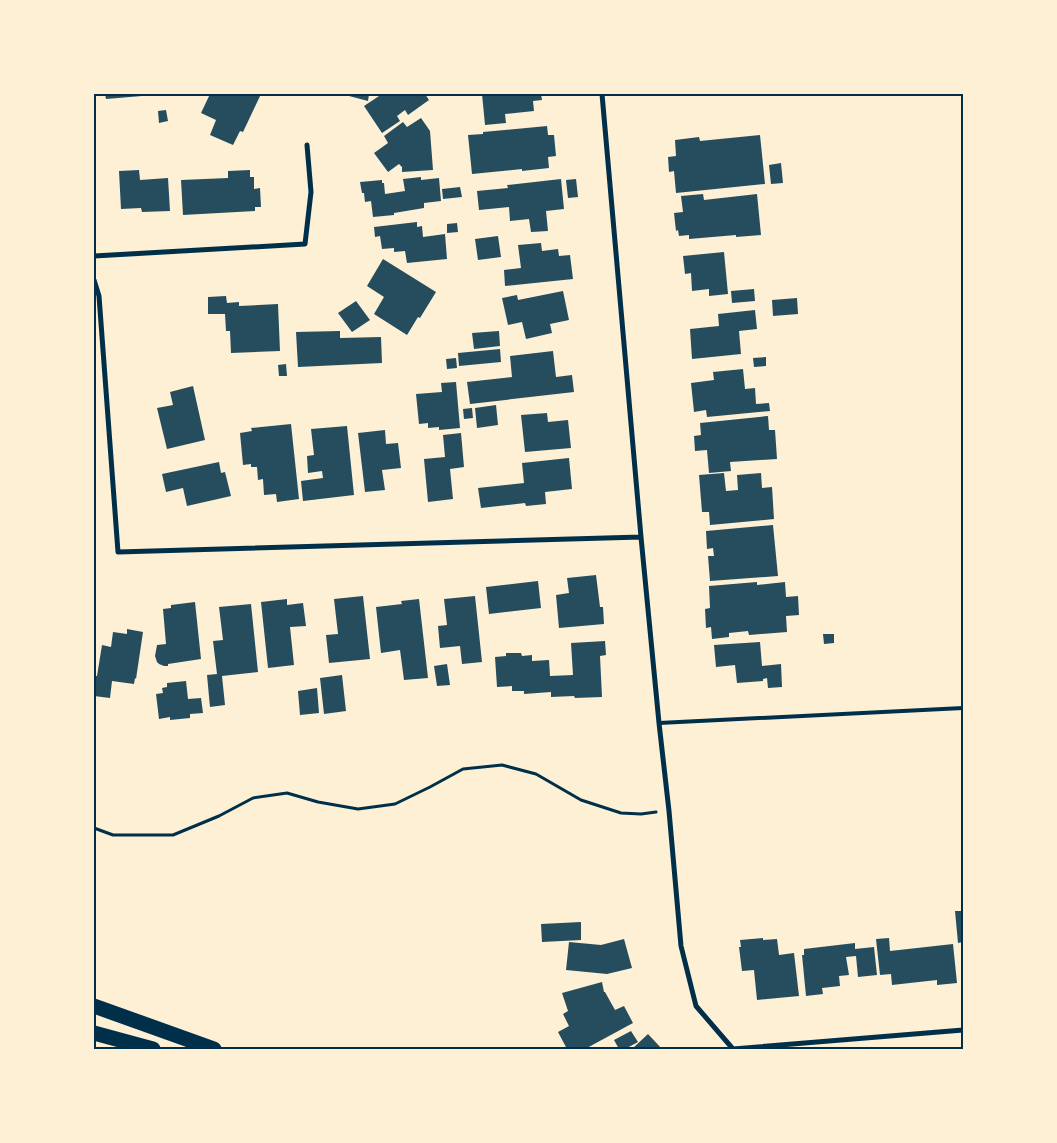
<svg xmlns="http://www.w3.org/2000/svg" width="1057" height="1143" viewBox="0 0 1057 1143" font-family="'IBM Plex Serif',serif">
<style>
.building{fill:#264d5e}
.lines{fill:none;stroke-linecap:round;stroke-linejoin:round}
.path{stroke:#003049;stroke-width:3}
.service{stroke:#003049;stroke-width:4}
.minor{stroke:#003049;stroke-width:5}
.motorway{stroke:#003049;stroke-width:15}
.neatline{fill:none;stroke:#003049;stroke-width:2}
</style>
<rect width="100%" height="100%" fill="#fdf0d5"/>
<path class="building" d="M105 94H142V96L106 99Z
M210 94H261L243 132 240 131 233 145 210 135 216 120 201 113Z
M350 94H369L368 101 349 96Z
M382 94H425L429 100 408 115 405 110 397 116 400 121 382 133 364 106Z
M482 94H541L542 100 533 101 534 111 505 114 506 123 485 125Z
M166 110 168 121 159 123 158 111Z
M421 118 430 131 433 170 402 172V167L399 164 388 172 374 153 388 143 384 136 403 122 407 127Z
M547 126 548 135H554L556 156 548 157 549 168 522 171V169L472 174 468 135 483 134V132Z
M760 135 765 184 676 193 674 171 669 172 668 157 676 156 675 140 699 137 700 141Z
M781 163 783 183 771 184 769 165Z
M139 170 140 180 168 178 170 211 142 212 141 208 121 209 119 171Z
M250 170V177H254V189L260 188 261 207H255V211L183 215 181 180 228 178V171Z
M421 177V180L439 178 441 201 424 203V208L394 213V215L373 217 371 201 365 202 364 193H362L360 182 382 180V183H384L385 194 405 191 403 179Z
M561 179 564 209 546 211 548 231 531 232 529 219 510 221 509 207 479 210 477 191 508 188 507 185Z
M576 179 578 197 568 198 566 180Z
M460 187 462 197 443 199 442 189Z
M703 194 704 200 757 194 761 235 736 237V235L689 239V235L679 236 678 230 676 231 674 213 683 212 681 196Z
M417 222V227L422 226 423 237 445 234 447 259 407 263 405 251 394 252V248L382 249 380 236 375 237 374 227Z
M457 223 458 232 447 233V224Z
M498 236 501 257 478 260 475 239Z
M541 243 542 251 558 249 559 256 570 255 573 279 505 286 504 270 521 268 518 245Z
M724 252 728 294 709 296V289L692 291 691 273 685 274 683 256Z
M383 259 436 292 420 318 418 317 407 335 374 314 384 297 367 286Z
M754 289 755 301 732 303 731 291Z
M563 291 569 320 550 324 552 333 526 339 522 322 508 325 502 298 517 295 518 300Z
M226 296 227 303 239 302V306L278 304 280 351 231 353 230 331H226L225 314H208V297Z
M797 298 798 314 773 316 772 300Z
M356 301 370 320 352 332 338 313Z
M755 310 757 329 739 331 741 354 692 359 690 329 719 326 718 314Z
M340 331V338L381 337 382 363 298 367 296 332Z
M499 331 500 346 474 349 472 333Z
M500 349 501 362 459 366 458 353Z
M553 351 556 377 572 375 574 392 470 404 467 382 512 377 510 356Z
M766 357V366L754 367 753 358Z
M456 358 457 368 447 369 446 359Z
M286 364 287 376H279L278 365Z
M743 369 745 389 755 388 756 404 769 403 770 411 707 417 706 410 694 412 691 383 714 380 713 372Z
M456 382 460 428 439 430V427L428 428V423L419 424 416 394 442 392 441 383Z
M193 386 205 440 167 449 157 408 173 405 170 392Z
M496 405 498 425 477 428 475 408Z
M472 408 473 418 464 419 463 409Z
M547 413 548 422 568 420 571 448 525 452 521 415Z
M768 416 769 430H775L777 459 730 462 731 471 709 473 707 450 695 451 694 436 701 435 700 423Z
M291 424 299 499 277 502 276 494 264 495 263 479 258 480 257 467H251V464L243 465 240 433 252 431 251 428Z
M347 426 354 495 303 501 301 481 323 478 322 471 308 473 307 456 314 455 311 429Z
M385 430 386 444 398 443 401 468 382 470 385 490 365 492 358 433Z
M461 433 464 467 450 469 453 499 428 502 424 459 445 457 443 435Z
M569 458 572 489 545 492 546 504 526 506 525 503 481 508 478 488 524 483 522 463Z
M219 462 221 473 225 472 231 496 187 506 183 488 166 492 162 474Z
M724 473 726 491 738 490 737 475 761 473 762 488 772 487 774 519 710 525 709 512H702L699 475Z
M773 525 778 576 710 581 708 556H714L713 548 707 549 706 531Z
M596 575 600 607H603L604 624 559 628 556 595 569 593 567 578Z
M538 581 541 608 489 614 486 587Z
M757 582V585L785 582 786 597 798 596 799 615 786 616 787 632 749 635 748 631 729 633V637L712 639 711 627 706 628 705 609 710 608 709 586Z
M363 596 370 659 329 663 326 635 338 634 334 599Z
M475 596 482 662 462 664 460 646 440 648 438 626 447 625 444 599Z
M287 599V605L303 603 306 626 290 627 294 665 268 668 261 602Z
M419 599 428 678 404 680 400 650 381 653 376 607 402 604 401 601Z
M195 602 201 659 168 664V666H164L159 664 157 662 155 656 157 645 166 644 163 609 171 608V605Z
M251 604 258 672 222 676 225 705 210 707 207 675 217 674 213 641 223 640 219 607Z
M127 629 143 632 136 679 135 678 134 684 112 681 110 698 94 696 95 676H97L102 645 111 647 113 632 127 634Z
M823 634H834V643L824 644Z
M605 641 606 655 600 656 602 697 575 698 574 696 551 697V692L524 694V691H512V686L497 687 495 657 506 656V653H521L522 656 532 655V661L549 660 550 676 573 675 571 643Z
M760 642 762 666 781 664 782 687 768 688 767 678 763 679V681L737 683 735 665 716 667 714 645Z
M447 664 450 685 437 686 434 666Z
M342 675 346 711 324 714 320 678Z
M186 681 188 699 201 698 203 713 190 714V718L170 720V717L159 719 156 694 163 693 162 688 167 687V683Z
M317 688 319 713 300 715 298 691Z
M955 911H963V942L958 943Z
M581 922V940L542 942 541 924Z
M763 938V940L777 939 779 955 794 953 799 996 757 1000 754 970 742 971 739 947H741L740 940Z
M889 938 890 951 953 944 957 983 937 985V980L892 985 891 974 880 975 876 939Z
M624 939 632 968 607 974 566 970 569 942 601 945Z
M855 943V949L874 947 877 975 858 977 856 956 846 957 849 975 839 976 840 986 822 988 823 994 806 996 802 955H804V949Z
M602 982 604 992H605L615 1010 624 1006 633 1023 585 1049H567L558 1032 569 1026 563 1014 568 1011 562 993Z
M631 1031 638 1042 625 1049H619L614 1040Z
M648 1034 662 1049H632Z"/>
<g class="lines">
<path class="path" d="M94 828 113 835H173L219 816 253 798 287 793 318 802 358 809 395 804 430 787 463 769 502 765 536 774 581 800 621 813 641 814 656 812"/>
<path class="service" d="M659 723 963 708"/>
<path class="minor" d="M602 94 641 537 659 723 669 811 681 946 696 1006 733 1049 963 1030
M94 256 305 244 311 192 307 145
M94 280 99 296 118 552 641 537"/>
<path class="motorway" d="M94 1006 214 1049
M94 1033 153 1049"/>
</g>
<rect width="1057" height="1143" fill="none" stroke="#fdf0d5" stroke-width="190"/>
<rect x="95" y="95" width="867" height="953" class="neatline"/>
</svg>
